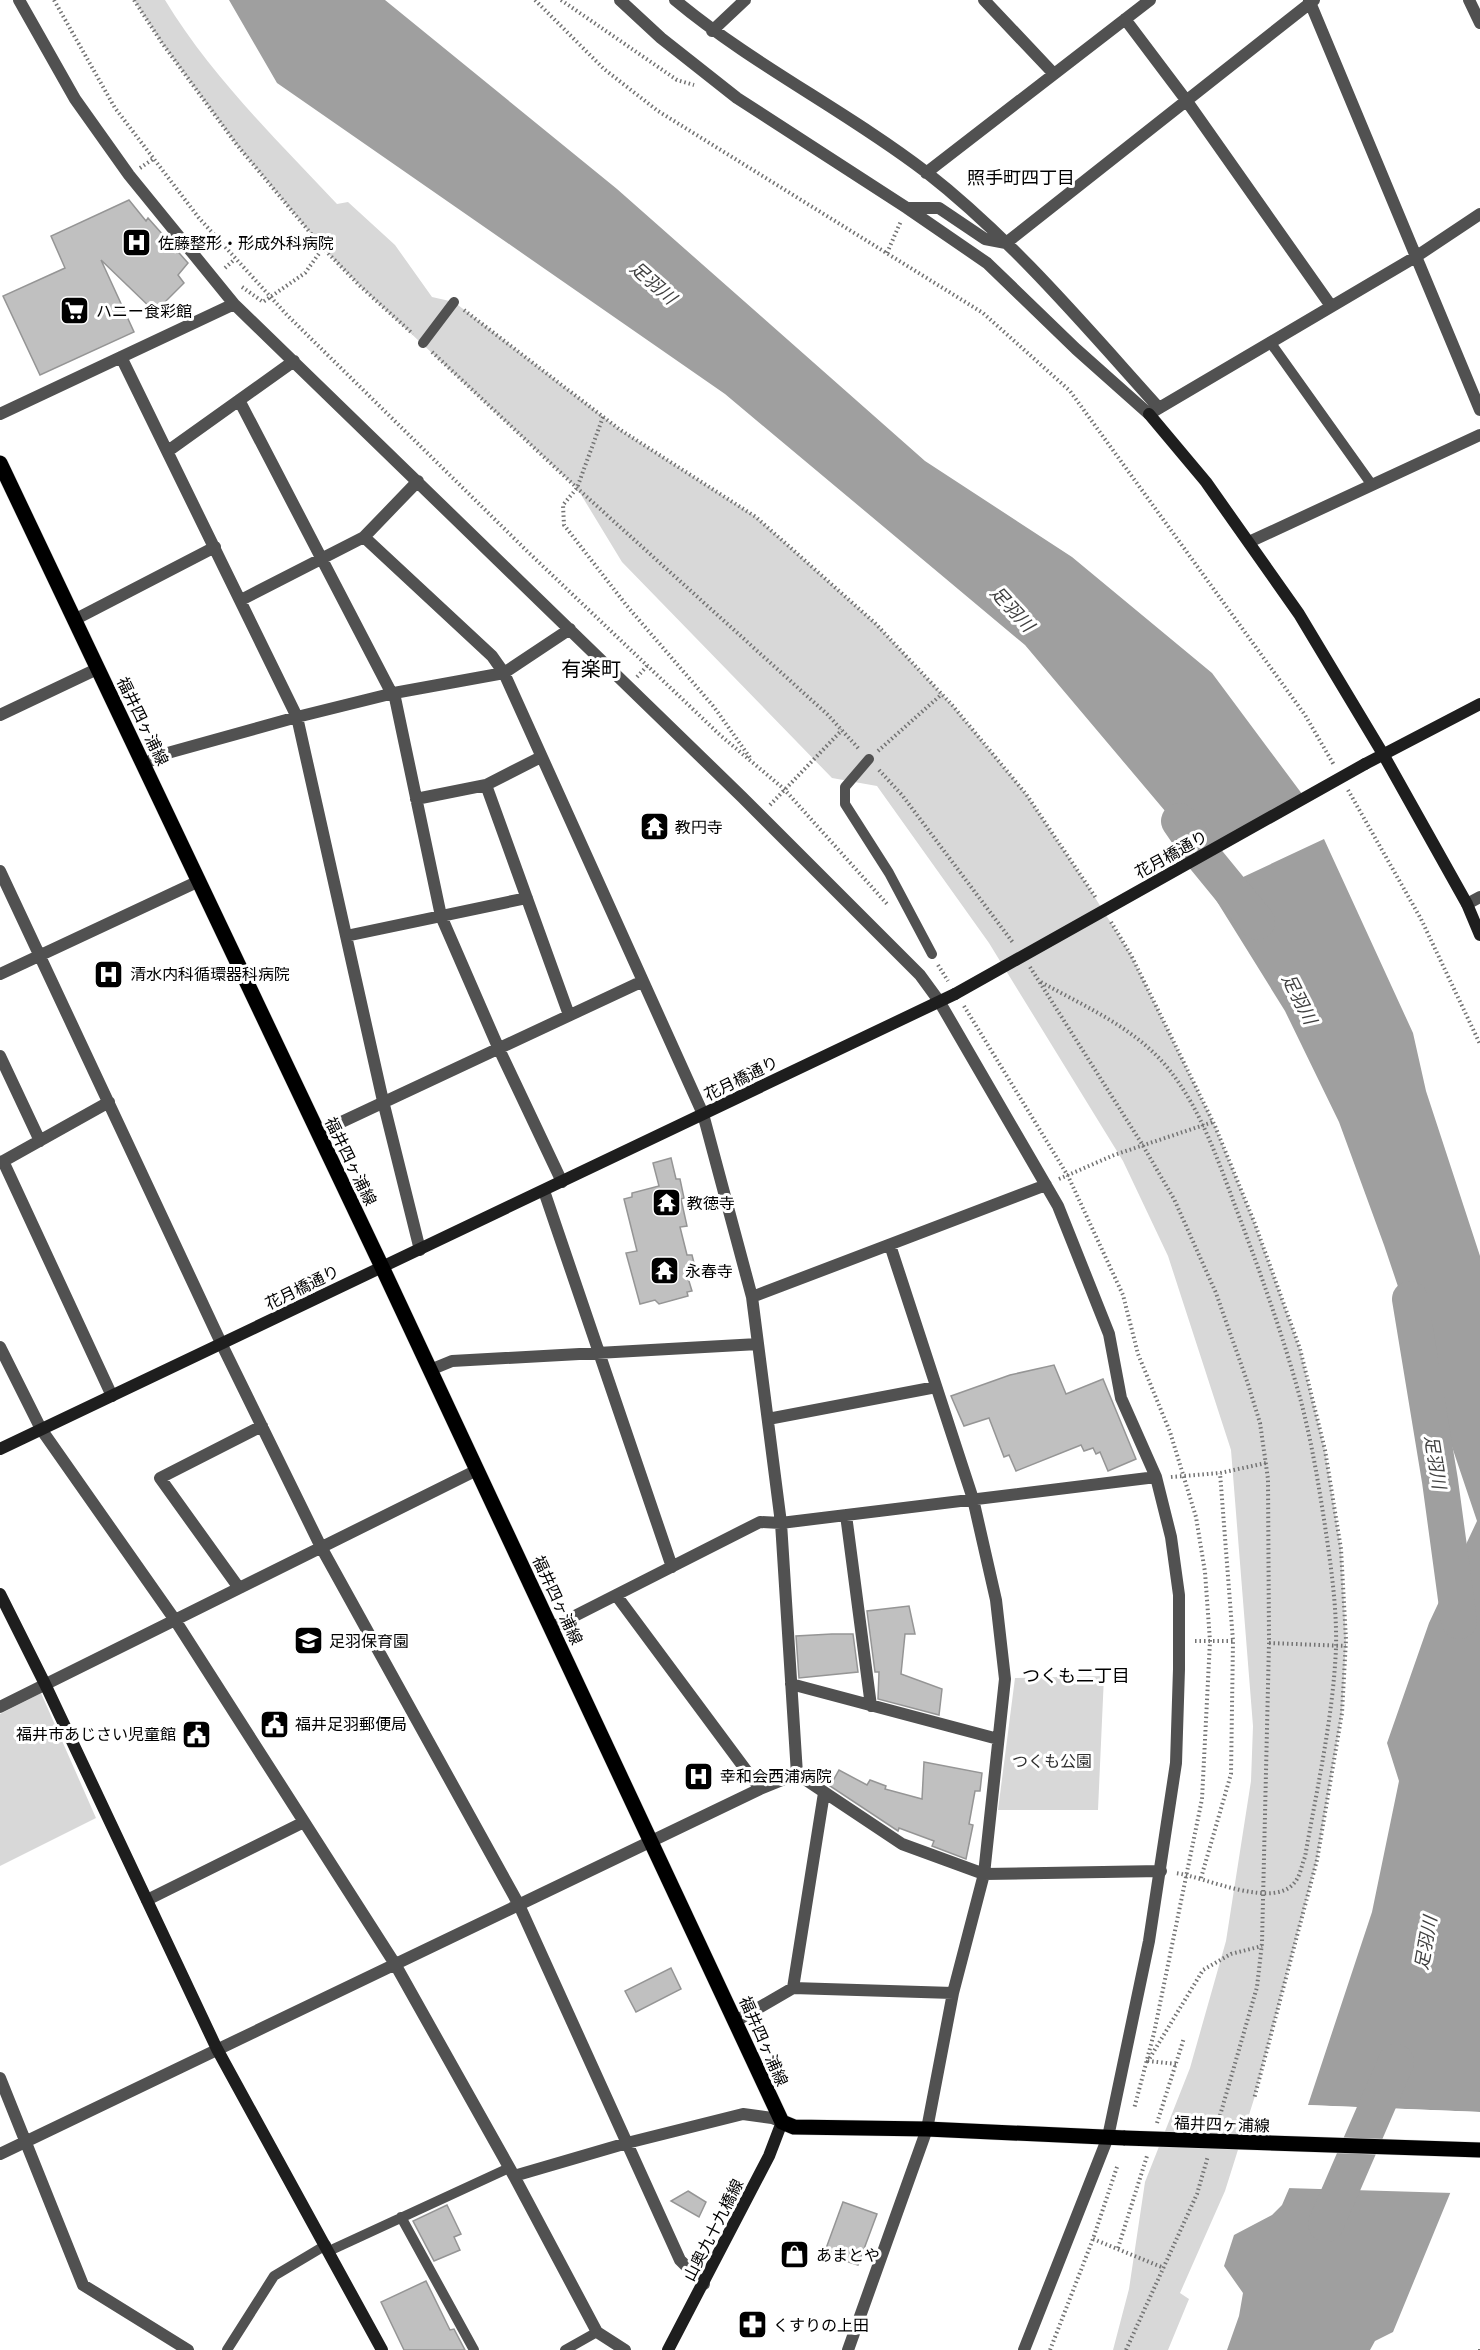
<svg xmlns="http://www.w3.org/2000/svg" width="1480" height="2350" viewBox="0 0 1480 2350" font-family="'Fira Sans','Noto Sans JP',sans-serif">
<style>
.green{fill:#d8d8d8}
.water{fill:#9f9f9f}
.pier{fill:#fff}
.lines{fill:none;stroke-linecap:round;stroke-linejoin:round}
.river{stroke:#9f9f9f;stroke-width:36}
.building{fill:#c0c0c0;stroke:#959595;stroke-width:1.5}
.primary-casing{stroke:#dbdbdb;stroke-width:16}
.path{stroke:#737373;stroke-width:4;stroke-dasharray:1.5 3;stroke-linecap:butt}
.lane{stroke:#515151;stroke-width:10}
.street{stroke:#515151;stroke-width:12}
.secondary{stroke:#1e1e1e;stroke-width:12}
.primary{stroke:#000;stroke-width:15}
.primary-bridge-casing{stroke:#dbdbdb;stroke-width:16;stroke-linecap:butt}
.secondary-bridge{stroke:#1e1e1e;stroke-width:12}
.primary-bridge{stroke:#000;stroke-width:15}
.labels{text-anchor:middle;stroke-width:6;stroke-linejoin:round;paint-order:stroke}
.poi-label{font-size:16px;fill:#000;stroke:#fff;text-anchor:start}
.street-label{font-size:16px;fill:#000;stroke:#fff}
.park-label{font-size:16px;fill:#2f2f2f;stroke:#fff}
.neighbourhood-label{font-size:18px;fill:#000;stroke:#fff}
.water-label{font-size:18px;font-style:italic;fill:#404040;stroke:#fff}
.quarter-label{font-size:20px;fill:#000;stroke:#fff}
</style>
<rect width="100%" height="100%" fill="#fff"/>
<path class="green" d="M134 0H165C211 76 277 140 337 204L348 202 395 245 432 297 454 302 619 429 756 517 875 623 953 706 1026 794 1089 888 1131 955 1215 1126 1255 1224 1300 1349 1325 1450 1341 1549 1346 1640 1342 1713 1317 1860 1254 2099 1225 2191 1180 2293 1189 2299 1168 2350H1113L1129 2289 1145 2182 1190 2068 1226 1941 1251 1781 1253 1726 1231 1450 1168 1256 1123 1161 989 943 877 786 832 778 622 562 577 488 360 286 323 248 237 145 162 43Z
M1104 1676 1098 1810H998L1015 1678Z
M41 1693 96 1818 0 1866V1714Z"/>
<path class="water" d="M229 0H385L617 189 925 461 1072 557 1212 673 1305 798 1203 856 1025 645 725 394 277 83Z
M1324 839 1413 1033 1426 1091 1480 1256V2112L1308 2105 1372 1912 1399 1781 1387 1743 1429 1623 1477 1521 1384 1245 1339 1122 1285 1011 1211 892Z
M1294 2177 1456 2179 1393 2332 1375 2341 1370 2350H1227L1239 2316 1243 2293 1224 2266 1234 2235 1272 2215 1282 2205Z"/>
<path class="pier" d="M1305 2105 1480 2112V2115L1308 2108Z
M1294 2174 1456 2176 1459 2179 1453 2193 1286 2188Z"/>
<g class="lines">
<path class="river" d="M1179 821 1203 856 1257 922
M1410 1299 1440 1481 1459 1621
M1326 2224 1396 2062"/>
</g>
<path class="building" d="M129 200 146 221 148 218 188 263 178 275 184 283 155 312 101 260 134 332 40 375 3 296 65 268 51 236Z
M671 1158 676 1179H680L684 1198 681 1199 687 1226 680 1227 687 1255H692L697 1275 688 1278 692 1291 687 1292 688 1296 659 1304 655 1300 640 1304 626 1253 637 1251 624 1199 632 1197V1193L659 1186 653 1163Z
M1054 1365 1066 1394 1103 1379 1136 1459 1108 1471 1100 1452 1096 1454 1093 1448 1084 1451 1081 1445 1016 1471 1009 1455 1004 1457 989 1418 964 1426 951 1396 1010 1375Z
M909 1606 915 1634H905L901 1674 942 1689 939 1715 878 1699 879 1672H875L867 1611Z
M832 1634H853L858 1672 799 1678 796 1636Z
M924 1762 982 1773 980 1791H975L969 1824 973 1825 966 1859 932 1846 934 1841 899 1828 898 1831 830 1786 839 1770 867 1785 870 1780 886 1786 885 1789 922 1799Z
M671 1968 681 1989 636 2012 625 1991Z
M688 2191 706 2202 699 2217 671 2201Z
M843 2202 877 2214 858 2265 824 2254Z
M447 2205 461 2234 454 2237 460 2250 434 2261 413 2221Z
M426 2281 450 2330 454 2329 465 2350H404L381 2302Z"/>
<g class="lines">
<defs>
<path id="primary" d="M0 463 382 1267 782 2122 794 2127 927 2129 1125 2138"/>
</defs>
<use href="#primary" class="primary-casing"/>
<path class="path" d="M54 0 115 108 199 218 287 315 528 552 720 735 784 789 887 904
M134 0 162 43 237 145 323 248 360 286 413 334
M535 0 604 69 658 111 983 313 1070 391 1305 715 1334 765
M561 0 677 80 694 85
M140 168 153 159
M887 253 901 221
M225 268 235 259
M242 287 263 302 305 273 323 248
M464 310 619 429 756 517 875 623 953 706 1026 794 1096 898
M432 352 577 488 827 714 859 749
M603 417 577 488 563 505 564 525 627 606 714 707 751 759
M637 677 647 666
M878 751 942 694
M879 770 902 795 1014 944
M1348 790 1421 919 1480 1044
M770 805 842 730
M1111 922 1131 955 1215 1126 1255 1224 1300 1349 1325 1450 1341 1549 1346 1640 1342 1713 1317 1860 1254 2099
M938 965 948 981
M1030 967 1142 1144 1174 1199 1216 1293 1248 1384 1260 1423 1268 1479 1269 1643 1262 1943 1257 1987 1217 2126
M1041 982C1080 1004 1124 1023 1156 1055 1197 1096 1217 1158 1237 1211 1259 1269 1280 1327 1297 1387 1310 1432 1318 1480 1325 1526 1331 1566 1337 1608 1336 1648 1333 1718 1317 1788 1305 1857 1302 1864 1301 1872 1297 1879 1278 1913 1204 1876 1175 1873
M964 1006 1068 1176 1123 1295 1138 1354 1170 1432 1196 1517 1205 1572 1210 1641 1202 1799 1154 2033 1134 2109
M1059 1179 1114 1155 1213 1122
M1171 1477 1220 1473 1266 1463
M1195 1641H1233
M1269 1643 1346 1646
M1201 1878 1231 1774 1233 1641 1220 1473
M1176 2064 1148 2061 1203 1970 1231 1954 1262 1946
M1157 2123 1184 2038
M1093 2239 1164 2268
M1118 2248 1147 2156
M1050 2350 1093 2239 1117 2167
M1126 2350 1197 2194 1208 2156
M1480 2350V2349"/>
<path class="lane" d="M1270 342 1372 485
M423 343 454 302
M869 759 845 787V804L889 873 932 954
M401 2217 474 2350
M329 2251 509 2168
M227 2350 274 2276 326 2245
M565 2350 597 2332"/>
<path class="street" d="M19 0 75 99 129 175 234 304 742 797 920 975 939 1001 1058 1206 1109 1334 1121 1398 1156 1477 1171 1537 1179 1595V1669L1176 1763 1149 1941 1108 2137 1024 2350
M620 0 661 38 737 98 907 208 987 263 1076 349 1149 414 1417 256 1480 214
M675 0C753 65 845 110 926 172 1013 240 1085 326 1159 408
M984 0 1054 74
M1309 0 1480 410
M1469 0 1480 23
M1125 19 1186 100 1331 306
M712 31 745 0
M926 173 1150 0
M907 208H939L985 239 1006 243 1314 0
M121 357 297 717 383 1101 420 1250
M239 400 392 694
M0 414 234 304
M168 451 294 361
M364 537 492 656 504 673 703 1114 752 1297 781 1523 797 1774
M1249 542 1480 435
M241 600 364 537 418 481
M74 620 215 547
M394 693 441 916 498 1047 562 1182
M0 715 97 669
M144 764 164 754 297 717 394 693 504 673 570 629
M486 785 569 1015
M416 799 486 785 541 757
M0 871 222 1345 321 1547 519 1905 680 2260 704 2284
M1467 904 1480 897
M346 936 527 898
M0 974 199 881
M0 1056 40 1141
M318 1133 643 981
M3 1161 112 1396
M0 1163 109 1102
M544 1191 672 1567
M752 1297 1046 1185
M0 1347 41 1429 175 1620 395 1964 514 2176 597 2332 625 2350
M430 1370 452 1361 758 1344
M768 1419 936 1387
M846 1515 871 1706
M239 1588 160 1478 262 1426
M616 1595 760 1789
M551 1628 760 1522 781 1523 1156 1477
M791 1684 998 1739
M0 1707 477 1470
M147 1900 304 1822
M793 1988 953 1993
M736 2021 793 1988 824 1793
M0 2078 83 2285 188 2350
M0 2154 760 1789 797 1774 902 1844 984 1874 1161 1871
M514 2176 627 2143 743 2114 772 2118 782 2122
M848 2350 927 2129 953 1993 984 1874 1005 1679 996 1600 973 1499 890 1245"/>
<path class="secondary" d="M1149 414 1206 482 1299 614 1383 754 1467 904 1480 935
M1365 764 1480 704
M0 1449 955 994
M0 1594 45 1684 217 2049 382 2350
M668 2350 769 2156 782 2122"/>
<use href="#primary" class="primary"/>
<defs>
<path id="primary-bridge" d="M1125 2138 1480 2150"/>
</defs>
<use href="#primary-bridge" class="primary-bridge-casing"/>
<path class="secondary-bridge" d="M955 994 1365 764"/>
<use href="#primary-bridge" class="primary-bridge"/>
</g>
<defs>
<symbol id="hospital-square" viewBox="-11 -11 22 22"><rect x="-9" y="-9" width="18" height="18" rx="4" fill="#000" stroke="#fff"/><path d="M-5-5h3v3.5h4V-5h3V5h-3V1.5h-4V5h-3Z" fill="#fff"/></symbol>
<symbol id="supermarket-square" viewBox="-11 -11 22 22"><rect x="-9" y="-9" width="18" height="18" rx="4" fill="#000" stroke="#fff"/><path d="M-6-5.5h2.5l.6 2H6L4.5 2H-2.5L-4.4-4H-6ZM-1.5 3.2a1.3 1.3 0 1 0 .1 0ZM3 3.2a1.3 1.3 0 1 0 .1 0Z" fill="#fff"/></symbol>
<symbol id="temple-square" viewBox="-11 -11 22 22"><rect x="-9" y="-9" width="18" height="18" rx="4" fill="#000" stroke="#fff"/><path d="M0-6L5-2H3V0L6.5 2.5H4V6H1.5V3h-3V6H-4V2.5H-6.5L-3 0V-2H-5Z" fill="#fff"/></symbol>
<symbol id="school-square" viewBox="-11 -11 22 22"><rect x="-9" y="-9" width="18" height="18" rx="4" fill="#000" stroke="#fff"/><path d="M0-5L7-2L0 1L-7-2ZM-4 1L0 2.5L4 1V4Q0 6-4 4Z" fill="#fff"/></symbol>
<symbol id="civic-square" viewBox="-11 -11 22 22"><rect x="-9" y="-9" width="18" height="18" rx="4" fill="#000" stroke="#fff"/><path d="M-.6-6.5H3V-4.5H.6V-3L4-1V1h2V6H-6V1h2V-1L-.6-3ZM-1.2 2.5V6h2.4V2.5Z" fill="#fff"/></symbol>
<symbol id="shop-square" viewBox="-11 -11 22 22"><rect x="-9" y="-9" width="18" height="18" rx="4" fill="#000" stroke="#fff"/><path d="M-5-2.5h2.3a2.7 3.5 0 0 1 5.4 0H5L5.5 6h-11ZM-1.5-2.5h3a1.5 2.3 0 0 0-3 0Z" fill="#fff"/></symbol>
<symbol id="pharmacy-square" viewBox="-11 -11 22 22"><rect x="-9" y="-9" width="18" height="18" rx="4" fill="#000" stroke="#fff"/><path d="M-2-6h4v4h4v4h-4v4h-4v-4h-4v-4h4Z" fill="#fff"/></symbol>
</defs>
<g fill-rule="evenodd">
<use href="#hospital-square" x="120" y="226" width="33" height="33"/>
<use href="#supermarket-square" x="58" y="294" width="33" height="33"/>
<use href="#temple-square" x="638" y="810" width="33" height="33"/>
<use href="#hospital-square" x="92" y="958" width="33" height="33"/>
<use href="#temple-square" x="650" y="1186" width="33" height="33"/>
<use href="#temple-square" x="648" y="1254" width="33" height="33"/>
<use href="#school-square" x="292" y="1624" width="33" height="33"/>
<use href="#civic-square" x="258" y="1708" width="33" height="33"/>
<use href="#civic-square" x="180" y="1718" width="33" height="33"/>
<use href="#hospital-square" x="682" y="1760" width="33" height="33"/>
<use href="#shop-square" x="778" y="2238" width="33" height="33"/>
<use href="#pharmacy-square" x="736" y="2308" width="33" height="33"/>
</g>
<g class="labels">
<g class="poi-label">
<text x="158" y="249">佐藤整形・形成外科病院</text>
<text x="96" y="317">ハニー食彩館</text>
<text x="675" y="833">教円寺</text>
<text x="130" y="980">清水内科循環器科病院</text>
<text x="687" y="1209">教徳寺</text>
<text x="685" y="1277">永春寺</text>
<text x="329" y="1647">足羽保育園</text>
<text x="295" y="1730">福井足羽郵便局</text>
<text x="176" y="1740" text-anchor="end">福井市あじさい児童館</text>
<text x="720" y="1782">幸和会西浦病院</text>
<text x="816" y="2261">あまとや</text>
<text x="773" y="2331">くすりの上田</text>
</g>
<g class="street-label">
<text transform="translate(143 721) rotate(64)" y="6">福井四ヶ浦線</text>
<text transform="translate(1171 854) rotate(-29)" y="6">花月橋通り</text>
<text transform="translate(741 1078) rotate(-26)" y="6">花月橋通り</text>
<text transform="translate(351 1161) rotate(64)" y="6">福井四ヶ浦線</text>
<text transform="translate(302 1287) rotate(-26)" y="6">花月橋通り</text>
<text transform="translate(558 1600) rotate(65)" y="6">福井四ヶ浦線</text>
<text transform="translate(764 2041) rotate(66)" y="6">福井四ヶ浦線</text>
<text transform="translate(1222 2124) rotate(2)" y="6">福井四ヶ浦線</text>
<text transform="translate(713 2230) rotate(-63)" y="6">山奥九十九橋線</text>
</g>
<g class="park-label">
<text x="1052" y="1767">つくも公園</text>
</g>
<g class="neighbourhood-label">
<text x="1021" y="184">照手町四丁目</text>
<text x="1076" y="1682">つくも二丁目</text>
</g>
<g class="water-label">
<text transform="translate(653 283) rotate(41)" y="6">足羽川</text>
<text transform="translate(1012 609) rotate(47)" y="6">足羽川</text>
<text transform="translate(1299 999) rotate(63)" y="6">足羽川</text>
<text transform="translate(1435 1462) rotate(81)" y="6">足羽川</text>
<text transform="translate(1426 1943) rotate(-80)" y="6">足羽川</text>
</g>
<g class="quarter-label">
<text x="591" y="676">有楽町</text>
</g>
</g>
</svg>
